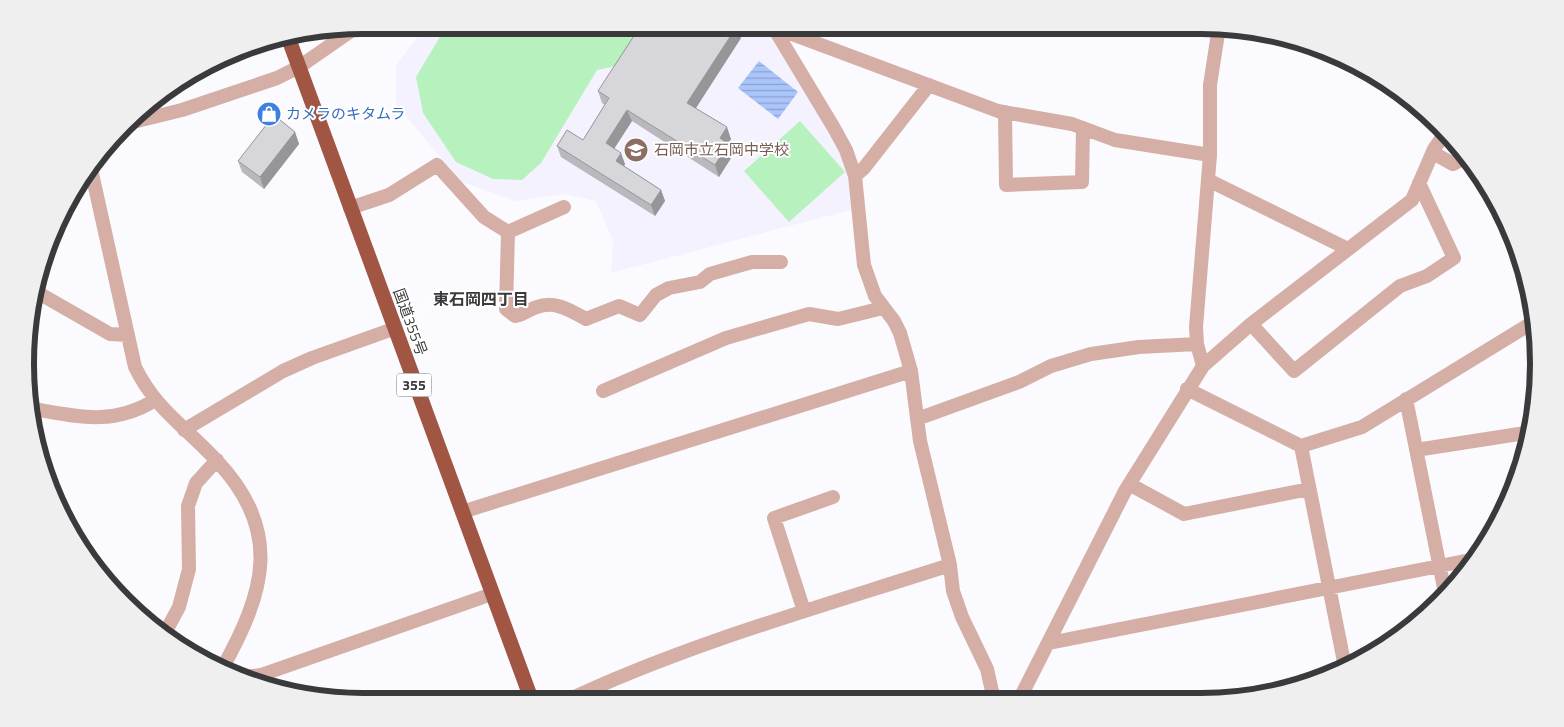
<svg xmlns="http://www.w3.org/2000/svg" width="1564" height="727" viewBox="0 0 1564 727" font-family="'Titillium Web','Noto Sans JP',sans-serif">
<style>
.built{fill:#f3f2fe}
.garden{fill:#b7f1be}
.water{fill:url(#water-rules)}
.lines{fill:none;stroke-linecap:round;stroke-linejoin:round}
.minor{stroke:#d5afa6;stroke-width:14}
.highway{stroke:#a15644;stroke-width:15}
.wall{fill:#b9b8bc}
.shaded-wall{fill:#969699}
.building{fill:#d7d6db;stroke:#969699}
.labels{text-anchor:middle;stroke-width:4;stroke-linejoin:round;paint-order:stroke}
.shield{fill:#fff;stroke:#757576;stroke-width:1}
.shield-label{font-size:14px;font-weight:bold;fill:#3a3a3c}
.shop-label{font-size:15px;fill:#366cbe;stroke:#fff;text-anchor:start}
.education-label{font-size:15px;fill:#785e54;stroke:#fff;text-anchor:start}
.street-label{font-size:15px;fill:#3a3a3c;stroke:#fff}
.neighbourhood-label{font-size:16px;font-weight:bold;fill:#3a3a3c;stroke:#fff}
.rim{fill:none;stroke:#3a3a3c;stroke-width:6}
</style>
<defs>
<pattern id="water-rules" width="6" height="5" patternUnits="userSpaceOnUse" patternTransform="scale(1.25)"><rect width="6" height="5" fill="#aac5fc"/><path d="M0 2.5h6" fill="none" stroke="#8ba1cd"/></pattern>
</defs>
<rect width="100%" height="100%" fill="#fbfbff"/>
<path class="built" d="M410 25H768L832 129 847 170 851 210 611 273 613 240 596 201 565 194 515 201 460 181 396 104V65L418 37Z"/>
<path class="garden" d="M457 25H644L621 65 597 70 541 163 522 180 493 179 456 162 423 113 416 77 444 30Z
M800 121 845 172 789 222 744 171Z"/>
<path class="water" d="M759 61 798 92 778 119 738 88Z"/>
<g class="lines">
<path class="minor" d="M772 25 834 128 846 150 855 176 864 265 875 296 894 321 900 333 911 371 920 441 950 565 953 591 962 617 987 669 994 700
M773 27 998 111 1072 124 1115 140 1210 155
M1005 112 1006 185 1082 182 1083 128
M129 123 182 110 277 78 299 67 358 26
M1433 153 1453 164 1466 157
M91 169 135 367C156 410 186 427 217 461 283 531 265 592 222 669
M855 176 864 168 929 85
M1208 180 1348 249
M350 208 389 195 437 165 484 217 508 232
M508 232 506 309 515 316C524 315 529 309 537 307 555 300 571 311 586 319L619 306 640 315 656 295 669 288 700 282 710 274 752 262H781
M508 232 564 207
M33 293 42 295 110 334 128 335
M1251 324 1294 371 1400 286 1427 276 1454 258 1419 183
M1203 366 1197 344 1196 327 1210 155V85L1219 27
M1187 389 1301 446 1362 427 1535 321
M603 391 726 338 809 314 838 319 883 308
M1406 399 1445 593
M28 408C75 416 112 427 155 400
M917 419 1019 382 1051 366 1091 354 1139 347 1197 344
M184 430 283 371 312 358 393 329
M1301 446 1345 667
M1416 450 1532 432
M1129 484 1184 514 1309 489
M462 512 911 371
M804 611 774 518 833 497
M165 633 179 607 189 569 188 506 196 483 217 460
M1049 643 1475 559
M239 678 261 675 492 594
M1019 700 1125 491 1203 366 1251 324 1412 200 1434 149 1446 132
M566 701C686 644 823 606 950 565"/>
<path class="highway" d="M288 37 532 701"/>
</g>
<path class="wall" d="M737 26 741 38 696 108 731 139 728 143 733 155 719 177 632 121 614 149 625 164 624 166 661 190 665 201 655 216 561 157 557 146 583 140 605 105 602 103 598 91Z
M234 52 235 56 212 64V62Z
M295 132 299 144 264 189 242 172 238 161Z"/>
<path class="shaded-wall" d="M737 26 741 38 692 114 687 103Z
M627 110 632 121 610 155 606 143Z
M727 127 731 139 724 150 720 138Z
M295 132 299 144 264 189 260 177Z
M728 144 733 155 719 177 715 165Z
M621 153 625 164 620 173 616 161Z
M661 190 665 201 655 216 651 205Z"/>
<path class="building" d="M641 25H734L737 26 687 103 727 127 720 138 728 144 715 165 627 110 606 143 621 153 616 161 661 190 651 205 557 146 567 130 583 140 609 98 598 91Z
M274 115 295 132 260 177 238 161Z"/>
<defs>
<symbol id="shop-disc" viewBox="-11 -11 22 22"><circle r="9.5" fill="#3f7fe0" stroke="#fff"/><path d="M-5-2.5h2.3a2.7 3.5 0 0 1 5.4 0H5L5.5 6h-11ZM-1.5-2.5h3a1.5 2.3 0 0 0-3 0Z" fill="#fff"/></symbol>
<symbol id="school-disc" viewBox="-11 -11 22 22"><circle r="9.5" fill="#8d6e63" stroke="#fff"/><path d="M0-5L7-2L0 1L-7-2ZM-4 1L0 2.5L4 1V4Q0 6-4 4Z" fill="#fff"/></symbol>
</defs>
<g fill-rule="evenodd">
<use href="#shop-disc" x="255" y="100" width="28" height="28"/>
<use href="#school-disc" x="622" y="136" width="28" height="28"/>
</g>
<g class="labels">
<rect class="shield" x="396.5" y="373.5" width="35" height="23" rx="4"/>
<g class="shield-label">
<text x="414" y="390">355</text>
</g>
<g class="shop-label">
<text x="286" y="119">カメラのキタムラ</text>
</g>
<g class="education-label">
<text x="654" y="155">石岡市立石岡中学校</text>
</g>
<g class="street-label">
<text transform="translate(410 322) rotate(70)" y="5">国道355号</text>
</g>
<g class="neighbourhood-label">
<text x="481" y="305">東石岡四丁目</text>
</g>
</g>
<path d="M0 0H1564V727H0ZM363 34H1201A329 329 0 0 1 1530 363V364A329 329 0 0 1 1201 693H363A329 329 0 0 1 34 364V363A329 329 0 0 1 363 34Z" fill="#efefef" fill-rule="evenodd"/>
<path class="rim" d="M363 34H1201A329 329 0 0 1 1530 363V364A329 329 0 0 1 1201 693H363A329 329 0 0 1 34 364V363A329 329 0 0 1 363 34Z"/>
</svg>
